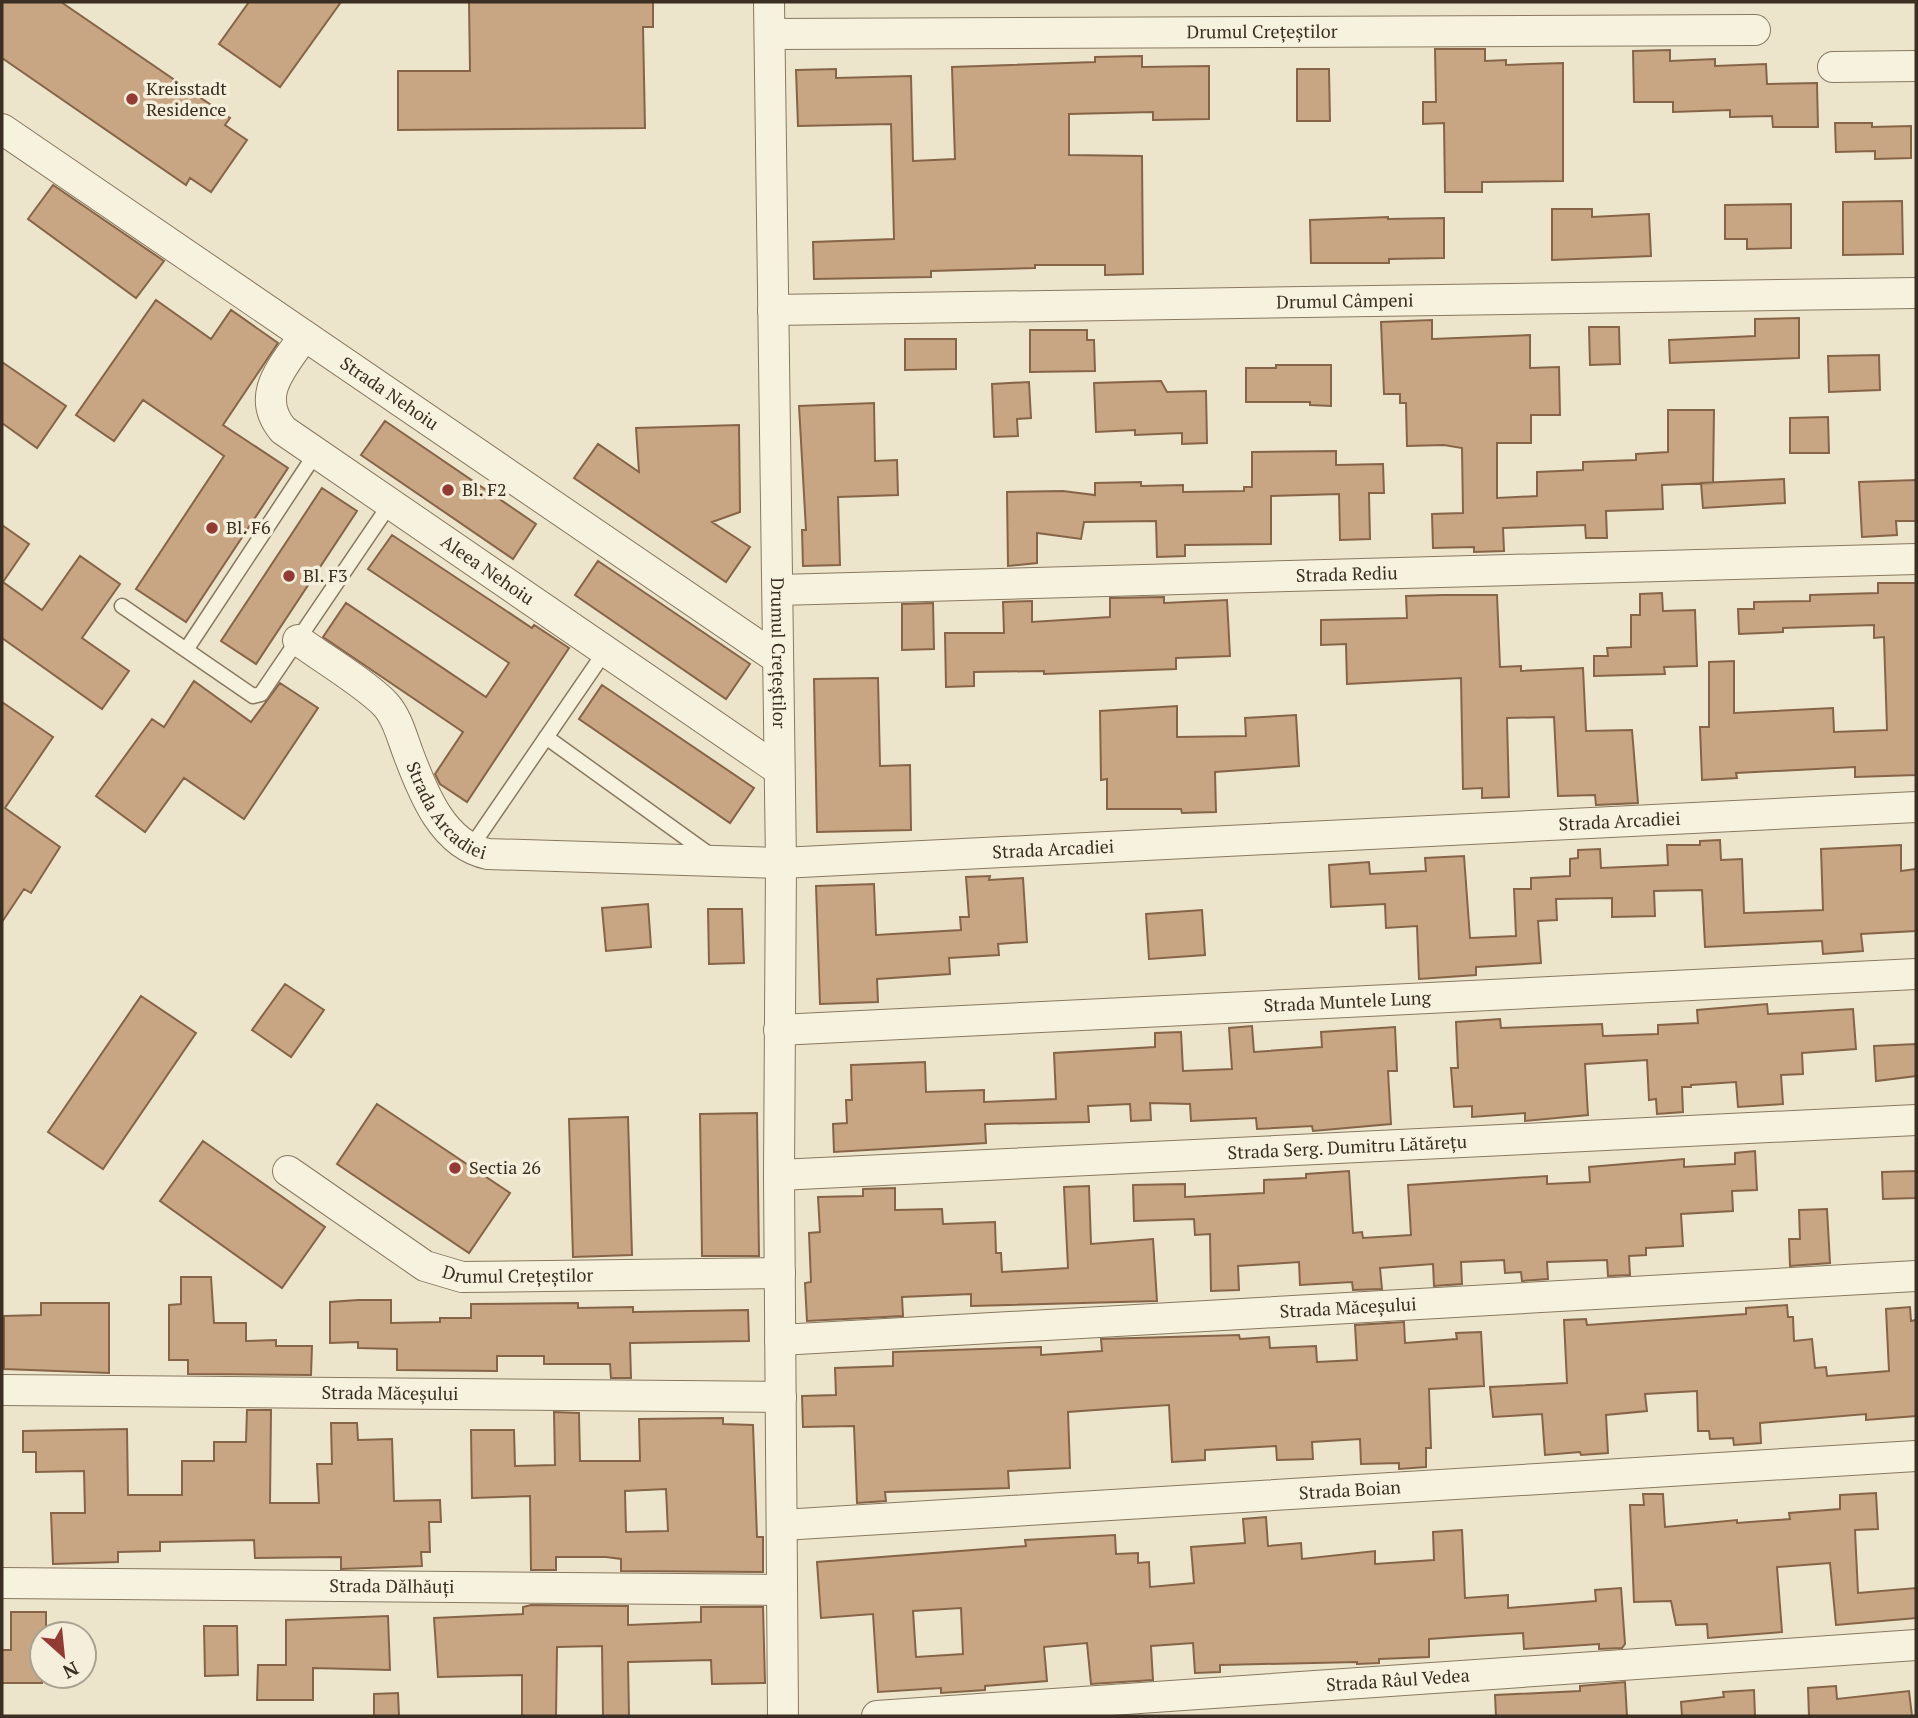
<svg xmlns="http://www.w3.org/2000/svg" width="1918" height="1718" viewBox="0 0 1918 1718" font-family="'PT Serif',serif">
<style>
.building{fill:#c8a583;stroke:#866447;stroke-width:2;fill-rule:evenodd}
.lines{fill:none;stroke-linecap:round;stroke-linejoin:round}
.lane-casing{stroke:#887860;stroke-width:17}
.street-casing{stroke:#887860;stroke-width:32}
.lane{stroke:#f7f2de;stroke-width:14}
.street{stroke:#f7f2de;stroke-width:30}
.poi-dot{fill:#943a34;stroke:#f4eeda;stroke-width:2.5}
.labels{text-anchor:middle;stroke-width:7;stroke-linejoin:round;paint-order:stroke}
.street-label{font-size:18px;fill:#3a2f22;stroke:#f4eeda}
.poi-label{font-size:18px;fill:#3a2f22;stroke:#f4eeda;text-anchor:start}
</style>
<rect width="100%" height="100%" fill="#ece5cb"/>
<path class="building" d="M2 2H61L230 118 225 125 247 140 211 192 190 178 186 185 2 58Z
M249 2H341L280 87 219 44Z
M469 2H653V27H643L645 128 398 130V71H470Z
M1435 49H1485V61L1506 60V65L1563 63V181L1482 182V192H1445L1444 123 1423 124V102H1436Z
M1670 50V61L1715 59V66L1766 64 1767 84 1817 83 1818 127H1773L1772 116 1730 117V110L1673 112V102H1634L1633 51Z
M1142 56V67L1209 66V119L1153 120V112L1069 114V155L1142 156 1143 274 1105 275V265H1035V268L931 271V277L814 279 813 242 894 239 891 124 798 126 796 70 836 69V78L911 76 913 161 955 159 952 67 1095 62V57Z
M1297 69H1329L1330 121H1297Z
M1835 123H1872V127L1911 126V158L1875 159V151L1836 152Z
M53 185 164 261 136 298 28 219Z
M1902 201 1903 254 1843 255V202Z
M1791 204V248L1747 249V239H1725V205Z
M1552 209H1592V217L1649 214 1651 256 1552 260Z
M1388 217V219L1444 218V258L1389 259V263H1311L1310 220Z
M156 300 211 339 231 310 278 343 223 425 288 468 186 622 136 589 224 456 143 400 114 441 76 415Z
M1799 318V358L1670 363 1669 340 1755 336V319Z
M1432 320V339L1530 335V368L1559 367 1560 415H1531V443H1497V498L1537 496V472L1583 470V462L1636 460V454L1668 452V410H1714L1713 483 1662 485 1663 509 1606 511 1607 538H1586L1585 525 1503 528 1504 551 1474 552V547L1433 548 1432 514 1463 513 1462 448 1444 445 1407 446 1406 403H1400V394H1384L1381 322Z
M1589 327H1619L1620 364 1590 365Z
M1030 330H1087V340H1094L1095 371 1030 372Z
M905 339H956V369L905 370Z
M1879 355 1880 390 1829 392 1828 356Z
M2 362 66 406 37 448 2 423Z
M1276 365H1331V406L1310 405V402H1246V368H1276Z
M1161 381 1167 392 1206 391 1207 443 1182 444V433L1135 435V430L1096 432 1094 383Z
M1029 382 1031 418 1017 419 1018 436 994 437 992 384Z
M874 403 875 461 897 460 898 495 838 497 840 565 803 566 802 530H806L799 406Z
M1828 417 1829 453H1790V418Z
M385 421 536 524 513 559 361 455Z
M739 425 740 512 712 522 750 547 726 582 574 478 598 444 639 472 636 428Z
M1336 451V465L1383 464 1384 493H1369L1370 539 1340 540 1339 494 1271 496V544L1185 545V556L1157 557 1156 521 1084 522 1081 539 1037 533V563L1008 566 1007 492 1063 491 1095 495V483L1141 482V486L1183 485V492L1244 491V487H1252V452Z
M1784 479 1785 503 1703 508 1701 483Z
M1916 480V521H1896L1897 535 1862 537 1859 482Z
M322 488 357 511 256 664 221 641Z
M2 525 29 544 3 582 42 610 80 556 120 584 82 638 129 671 102 709 2 638Z
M392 535 532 628 534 625 569 648 467 802 440 784 435 774 463 732 323 637 346 603 486 697 509 663 368 569Z
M598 561 750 664 726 699 575 595Z
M1878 583H1916V775L1855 777V767L1736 773 1737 778 1702 780 1700 727H1709V662L1734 661V713L1833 708 1834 732 1887 730 1884 637 1874 638V625L1783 628V632L1739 634 1738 609H1754V602L1810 601V595L1878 593Z
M1662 593 1663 611 1695 610 1697 666 1664 667 1665 674 1594 676V656H1608L1607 648 1631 647V615H1640V594Z
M1443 595H1497L1500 667 1521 666V671L1583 668 1586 731 1632 730 1638 803 1596 805 1595 795 1558 796 1554 717 1507 718 1509 797 1482 798V788L1463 789 1461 678 1347 684 1346 644 1321 645V620L1407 618 1406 596Z
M1164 597V603L1227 600 1230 656 1176 658V669L1044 674V671L974 672V686L946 687 945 633H1004L1003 602 1032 601V622L1110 617V598Z
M933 603 934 649 902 650V604Z
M878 678 880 766 910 765 911 830 817 832 814 679Z
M194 681 251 722 280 683 318 708 244 819 184 778 145 832 96 796 152 719 164 727Z
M602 685 754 788 730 823 579 719Z
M2 702 53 737 5 808 60 847 31 893 24 889 2 922Z
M1177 706V737L1246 736 1245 718 1296 715 1299 766 1215 772 1216 812 1182 813 1181 809H1107V779L1101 780 1100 711Z
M1720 840 1721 860 1742 859 1744 913 1823 910 1821 849 1901 845V871L1916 869V931L1861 934 1863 951 1823 954 1822 941 1705 947 1702 890 1654 891 1655 916 1612 917V898L1556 899 1557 920 1538 921 1541 963 1476 967V975L1419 979 1417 926 1386 928 1385 904 1331 907 1329 865 1369 862 1370 874 1426 871 1425 858 1464 856 1470 938 1516 936 1514 889H1531V878L1570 876V859L1578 858V850L1600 849 1601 868 1668 865 1667 845H1700V841Z
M990 876 989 880 1023 878 1027 942 998 944 999 955 949 958 950 974 877 979 878 1002 820 1004 816 886 874 884 876 935 961 930 960 917H969L966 877Z
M648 904 651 947 606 951 602 908Z
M708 909H742L744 963 709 964Z
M1202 910 1205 955 1149 959 1146 914Z
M285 984 324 1010 291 1057 252 1030Z
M141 996 196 1033 103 1169 48 1132Z
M1767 1004 1768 1014 1853 1009 1856 1049 1802 1053 1803 1074 1781 1075 1783 1104 1738 1107 1736 1082 1691 1085V1087H1682L1683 1112 1657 1114 1656 1099 1649 1100 1647 1060 1585 1064 1588 1115 1525 1121V1113L1472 1117V1106L1454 1107 1451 1068H1458L1456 1022 1500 1019 1501 1028 1602 1024 1603 1036 1658 1034V1025L1698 1023 1697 1010Z
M1252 1026 1254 1052 1322 1047 1321 1032 1395 1027 1397 1071H1388L1391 1124 1313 1131 1312 1126 1257 1129 1256 1118 1191 1121 1190 1104 1150 1103 1151 1120 1131 1121 1130 1104 1088 1106 1089 1122 985 1124 986 1143 834 1152 833 1124 847 1123 846 1100H852L851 1065 925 1062 926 1092 984 1090V1102L1056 1099 1054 1053 1155 1047V1033L1181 1032 1183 1071 1232 1069 1229 1028Z
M1916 1044V1076L1876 1081 1874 1046Z
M377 1104 510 1193 469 1253 337 1164Z
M757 1113 759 1256H702L700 1114Z
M628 1117 632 1255 573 1257 569 1119Z
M203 1141 325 1227 282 1288 160 1201Z
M1755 1151 1757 1190 1732 1191 1733 1211 1681 1214 1683 1246 1646 1248V1255L1629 1256 1630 1275 1608 1276 1607 1260 1547 1262 1548 1279 1522 1281 1521 1272 1505 1273 1504 1260 1461 1262 1462 1284 1434 1286 1433 1264 1380 1268 1382 1289 1353 1290 1352 1282 1300 1285 1299 1262 1238 1266 1239 1290 1211 1291 1210 1234 1195 1235 1194 1219 1134 1221 1133 1185 1185 1184V1197L1264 1193V1180L1306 1178V1174L1349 1171 1353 1233 1362 1232 1363 1238 1411 1235 1408 1185 1547 1176V1184L1590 1182 1589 1167 1684 1159V1167L1735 1164V1153Z
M1916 1171V1198L1883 1199 1882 1172Z
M1089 1186 1091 1244 1153 1239 1157 1301 971 1306V1294L902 1297 903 1316 807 1321 805 1283 811 1282 809 1233 820 1232 818 1197 863 1196V1189L895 1188V1210L942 1209 943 1224 995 1222 996 1253H1001L1002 1272 1068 1268 1064 1187Z
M1827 1209 1830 1263 1790 1266 1789 1239H1800L1799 1210Z
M181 1277H211L214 1323H246V1341L276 1340V1346H312L311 1375 188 1374V1360H169V1305L181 1304Z
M358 1300H391V1323L440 1322V1318H471V1304L578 1303V1308L633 1307V1312L748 1310 749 1341 630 1343 631 1378H611L610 1364H544V1356H497V1371L397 1370V1349L358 1348V1342L330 1343V1302Z
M41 1303H109V1373L4 1369V1316L41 1315Z
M1787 1305 1788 1317H1793L1794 1341 1812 1339 1815 1368 1826 1367 1827 1376 1889 1371 1886 1309 1910 1307 1911 1321 1916 1320V1416L1866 1420V1414L1760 1423 1761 1443 1734 1445 1733 1438 1710 1439 1709 1431H1698L1697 1391 1645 1394 1647 1411 1606 1415 1608 1453 1581 1455 1580 1452 1545 1455 1542 1414 1493 1417 1490 1387 1567 1383 1564 1320 1586 1319 1587 1325 1746 1314V1308Z
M1404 1322 1405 1343 1457 1339 1456 1333 1481 1332 1484 1386 1429 1389 1431 1448H1426V1467L1399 1469V1463L1361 1464 1360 1439 1312 1442 1313 1459 1277 1460 1276 1446 1205 1450V1460L1172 1462 1169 1405 1123 1408 1068 1412 1070 1468 1008 1471 1009 1488 885 1492 886 1501 857 1503 854 1426 803 1427 802 1396 836 1395 835 1368 893 1366V1352L1041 1347V1355L1102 1351 1101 1339 1239 1335 1240 1339 1269 1337 1270 1348 1316 1346 1317 1362 1357 1360 1355 1325Z
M247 1410H271L270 1503H319L317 1464H332L331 1423H357L358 1440 392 1439 394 1501 440 1500 441 1522H429L430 1552H421L422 1566 341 1569V1557L255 1558 254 1540 160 1542V1551L118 1552V1562L53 1564 51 1513H85L84 1471 36 1472V1452H23V1431L127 1429 128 1495H182V1461H214V1442H246Z
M554 1412 579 1413 580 1461H640L639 1419 723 1418V1424L753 1425 757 1537H763V1572L621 1571V1559L606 1557H556V1570H531L530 1496 472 1498 471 1430H514L515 1466 555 1465ZM666 1489 668 1531 626 1532 625 1491Z
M1876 1493 1878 1529 1855 1530 1858 1593 1916 1588V1618L1836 1625 1830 1563 1777 1567 1782 1632 1708 1638 1707 1624 1676 1625 1671 1601 1634 1602 1630 1505H1644L1643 1494H1663L1665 1527 1737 1520V1523L1790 1519 1789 1513 1840 1509V1495Z
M1266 1517 1268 1546 1301 1543 1302 1559 1375 1551V1564L1434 1560 1433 1532 1462 1530 1465 1598 1508 1595V1608L1596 1601 1595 1590 1621 1588 1625 1644 1622 1648 1599 1649V1644L1524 1649 1523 1633 1472 1636 1429 1639V1657L1379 1659V1663L1357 1664V1662L1220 1665V1672L1195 1673 1193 1643 1151 1646 1153 1680 1091 1684 1087 1643 1044 1647 1047 1681 985 1686V1690L941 1693V1688L878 1692 873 1614 821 1618 817 1562 1026 1546 1025 1540 1115 1535 1116 1554 1138 1553V1563L1149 1562 1150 1587 1194 1583 1191 1547 1245 1543 1243 1519ZM961 1608 963 1654 916 1657 913 1611Z
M531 1605 628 1606V1625L701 1622V1607H763L765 1683 712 1684 711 1660 628 1662 629 1716H603L602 1646 557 1647 556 1716H522V1675L438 1677 434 1618 523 1614V1607Z
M11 1612H46V1634H42V1683H2V1650H11Z
M388 1616 390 1670 313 1668V1700H257L258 1665H286V1620Z
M204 1626H237L238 1675 205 1676Z
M1625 1682 1627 1716H1496L1495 1695 1580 1691V1686Z
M1836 1686 1837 1699 1909 1691 1912 1716H1809L1808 1688Z
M1754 1690 1755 1716H1682L1681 1702 1724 1697 1723 1692Z
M398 1693 399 1716H374V1694Z"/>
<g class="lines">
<defs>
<path id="lane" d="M122 606 253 696 261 694 390 504
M186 650 316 453
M546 737 710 855
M469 850 606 650"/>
<g id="street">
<path id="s1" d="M769 2 781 863 779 1175 783 1716"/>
<path id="s2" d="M770 34 1755 30"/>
<path d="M1833 67 1916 66"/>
<path id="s3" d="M2 129 778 659"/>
<path id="s4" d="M773 310 1916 293"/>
<path id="s5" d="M304 336C283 367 254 395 283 430L779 770"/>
<path id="s6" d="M778 590 1916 559"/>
<path id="s7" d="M298 640C322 658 366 684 385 704 397 717 402 737 408 753 423 793 443 845 488 854L781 863 1916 807"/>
<path id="s8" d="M779 1030 1916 974"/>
<path id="s9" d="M288 1171 425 1266 462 1277 780 1273"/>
<path id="s10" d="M779 1175 1916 1120"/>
<path id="s11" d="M780 1340 1916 1276"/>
<path id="s12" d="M2 1390 781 1397"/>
<path id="s13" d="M782 1525 1916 1456"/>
<path id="s14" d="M2 1583 782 1590"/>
<path id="s15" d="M877 1716 1916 1645"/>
</g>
</defs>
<use href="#lane" class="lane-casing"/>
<use href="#street" class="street-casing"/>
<use href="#lane" class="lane"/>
<use href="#street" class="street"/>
</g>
<g class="poi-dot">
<circle cx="132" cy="99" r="7"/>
<circle cx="448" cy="490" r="7"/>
<circle cx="212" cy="528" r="7"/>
<circle cx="289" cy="576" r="7"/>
<circle cx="455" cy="1168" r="7"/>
</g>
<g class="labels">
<g class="street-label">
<text dy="6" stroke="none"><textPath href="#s2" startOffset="492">Drumul Crețeștilor</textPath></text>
<text dy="6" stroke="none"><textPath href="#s4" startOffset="572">Drumul Câmpeni</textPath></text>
<text dy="6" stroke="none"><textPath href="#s3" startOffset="469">Strada Nehoiu</textPath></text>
<text dy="6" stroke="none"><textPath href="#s5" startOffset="354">Aleea Nehoiu</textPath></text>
<text dy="6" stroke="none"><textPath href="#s6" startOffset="569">Strada Rediu</textPath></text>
<text dy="6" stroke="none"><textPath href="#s1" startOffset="651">Drumul Crețeștilor</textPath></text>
<text dy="6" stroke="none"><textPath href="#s7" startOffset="234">Strada Arcadiei</textPath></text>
<text dy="6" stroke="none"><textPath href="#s7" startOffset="1430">Strada Arcadiei</textPath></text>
<text dy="6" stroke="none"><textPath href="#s7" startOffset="863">Strada Arcadiei</textPath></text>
<text dy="6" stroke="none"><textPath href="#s8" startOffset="569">Strada Muntele Lung</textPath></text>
<text dy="6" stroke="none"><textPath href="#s10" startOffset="569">Strada Serg. Dumitru Lătărețu</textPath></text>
<text dy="6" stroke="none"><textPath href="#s9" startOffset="261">Drumul Crețeștilor</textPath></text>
<text dy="6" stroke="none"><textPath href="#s11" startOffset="569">Strada Măceșului</textPath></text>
<text dy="6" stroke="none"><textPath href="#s12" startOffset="388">Strada Măceșului</textPath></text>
<text dy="6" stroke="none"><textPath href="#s13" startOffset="569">Strada Boian</textPath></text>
<text dy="6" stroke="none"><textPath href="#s14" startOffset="390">Strada Dălhăuți</textPath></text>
<text dy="6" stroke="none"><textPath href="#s15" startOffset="522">Strada Râul Vedea</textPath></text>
</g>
<g class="poi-label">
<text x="146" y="95">Kreisstadt<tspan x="146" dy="21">Residence</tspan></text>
<text x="462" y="496">Bl. F2</text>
<text x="226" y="534">Bl. F6</text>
<text x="303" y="582">Bl. F3</text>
<text x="469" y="1174">Sectia 26</text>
</g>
</g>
<rect width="1918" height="1718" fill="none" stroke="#3a2f22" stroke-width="7"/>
<g transform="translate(63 1655) rotate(153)"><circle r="33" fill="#f4eeda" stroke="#aaa290" stroke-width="2"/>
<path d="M0-5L12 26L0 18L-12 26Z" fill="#943a34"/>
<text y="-10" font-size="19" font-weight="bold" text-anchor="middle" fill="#3a2f22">N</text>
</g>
</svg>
